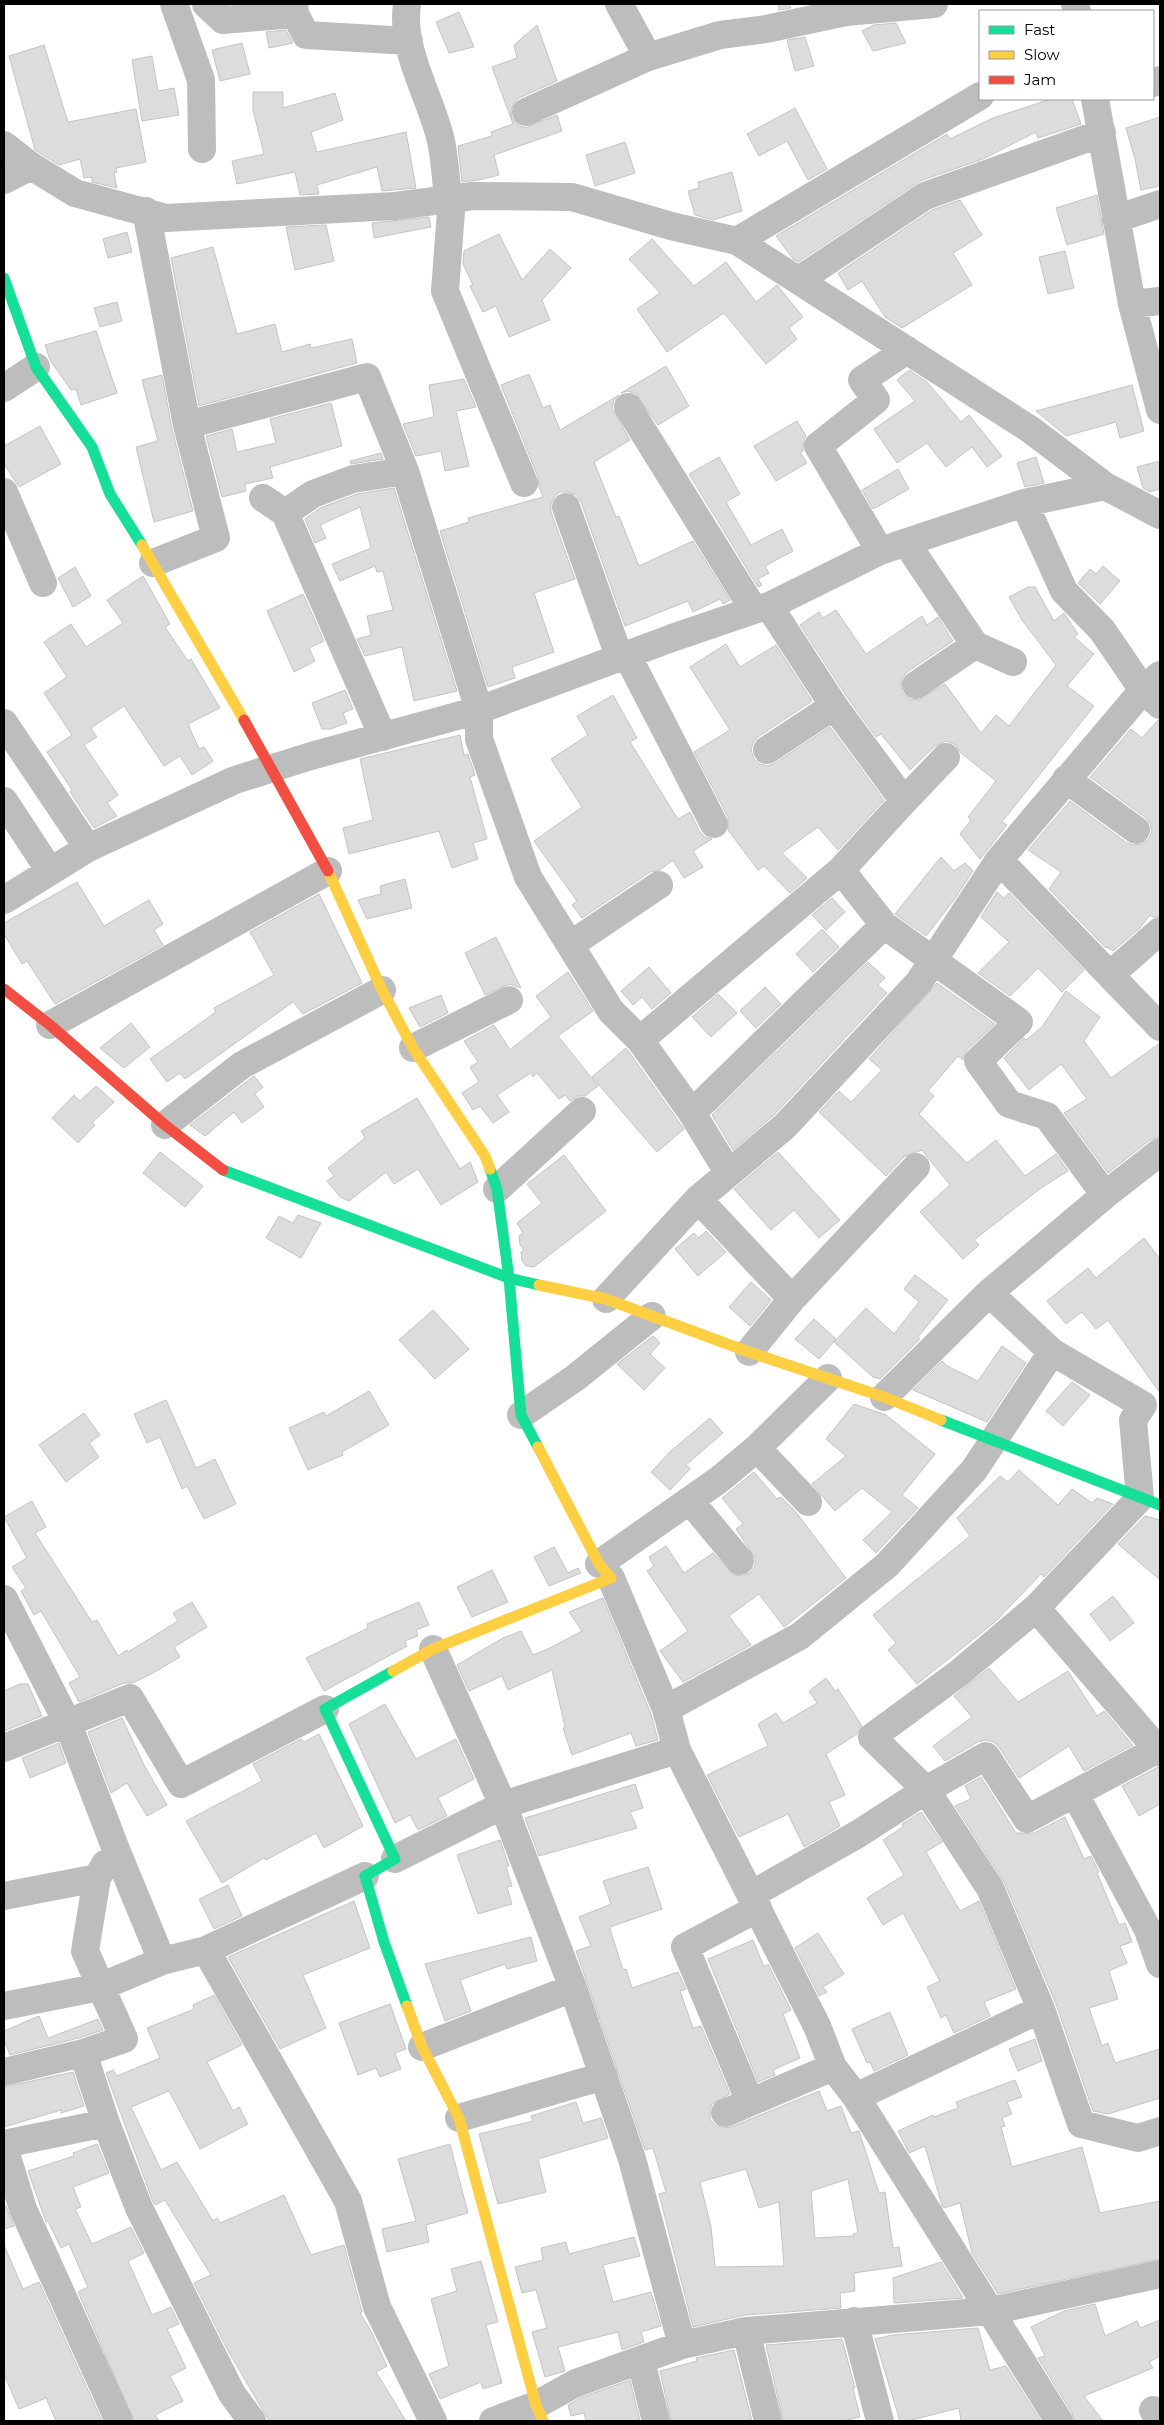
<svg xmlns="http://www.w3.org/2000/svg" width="1164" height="2425" viewBox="0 0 1164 2425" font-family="Montserrat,sans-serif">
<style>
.building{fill:#dcdcdc;stroke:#c4c4c4;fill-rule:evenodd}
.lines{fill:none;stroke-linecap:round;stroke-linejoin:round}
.street{stroke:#bdbdbd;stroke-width:28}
.fast{stroke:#16e098;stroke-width:11}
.slow{stroke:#ffcf43;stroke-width:11}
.jam{stroke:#f24e42;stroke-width:11}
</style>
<rect width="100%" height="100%" fill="#fff"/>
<path class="building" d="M778 4H789L791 8 779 10Z
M459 12 474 47 449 53 436 22Z
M896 23 906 43 873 51 862 31 874 25Z
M537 25 557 81 519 98 514 103 511 110 512 118 517 124 525 128 557 115 562 131 494 155 499 175 479 180 462 182 458 146 492 136 491 132 513 124 492 67 517 58 514 45Z
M286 30 293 43 269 48 266 32Z
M805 37 814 66 795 71 787 40Z
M242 43 250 74 220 81 212 50Z
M44 45 68 122 136 109 146 162 116 168 117 172 114 173 117 188 92 182V177L84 178 80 159 59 165 35 150 9 56Z
M152 56 158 91 174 88 179 115 142 121 132 60Z
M253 92H283V108L335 93 343 120 311 132 317 152 406 132 416 188 382 191 377 167 317 185 319 194 300 195 295 172 237 184 232 161 264 154 253 110Z
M1051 99H1072L1081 124 1038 138 1036 132 983 159 920 181 798 262 793 259 776 236 947 134 950 139 993 118Z
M795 108 827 169 808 180 787 141 759 156 747 134Z
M1160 117V186L1141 190 1135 159 1126 128Z
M625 142 635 173 595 186 586 155Z
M732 172 742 211 713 220 695 215 688 191 699 188 698 182Z
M1097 195 1104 234 1067 245 1056 208Z
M960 200 982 235 953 253 972 285 902 328 885 317 862 281 848 290 838 273 932 210Z
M429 217 431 227 374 238 372 223Z
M326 225 334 261 295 270 286 227Z
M127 232 132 252 108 258 103 239Z
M499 234 522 280 550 249 571 268 542 300 550 320 509 337 496 306 483 312 470 286 473 285 463 264 464 251Z
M652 239 694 286 726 262 756 302 777 285 803 317 789 328 797 339 766 364 724 313 667 352 637 309 660 293 629 259Z
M213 247 237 334 275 324 282 352 310 344 311 348 352 339 357 363 199 406 171 258Z
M1065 251 1074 288 1048 294 1039 257Z
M117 302 122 321 100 327 94 308Z
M96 331 117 393 81 405 76 389 71 390 50 360 45 345Z
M666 366 689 406 658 425 636 394 628 391 621 393Z
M909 370 927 382 961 422 969 415 1002 456 987 467 972 447 946 467 927 443 897 463 874 429 915 401 897 380Z
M529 374 543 408 550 405 560 430 619 395 614 400 612 408 630 440 594 462 616 517 619 516 639 566 693 541 730 600 723 604 720 599 693 612 688 601 625 626 581 502 576 495 569 492H560L554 497 551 504V512L575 579 534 593 554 652 512 667 515 678 488 687 440 531 469 522 468 518 543 497 539 487 538 477 501 385Z
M162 375 172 429 193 511 154 522 136 447 158 441 142 380Z
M464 379 476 407 456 411 469 466 445 471 441 451 416 456 403 424 434 417 429 385Z
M1132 385 1144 431 1120 438 1116 422 1066 436 1036 411Z
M331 403 342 446 270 467 273 478 245 484 246 491 222 497 206 436 232 429 237 452 276 443 270 419Z
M797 421 806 436 804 440 803 451 800 452 807 463 776 481 754 446Z
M40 426 61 464 19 487 4 464V446Z
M381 453 383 459 351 464 350 461Z
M719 457 740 494 726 502 751 545 782 529 793 551 765 566 769 573 758 579 762 585 758 587 689 474Z
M1036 457 1044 483 1025 487 1017 463Z
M1160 461V489L1150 492 1143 488 1137 467Z
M898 469 909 489 873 509 862 490Z
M394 488 457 691 414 701 402 647 365 656 357 639 371 635 367 616 393 610 383 571 377 572 375 566 340 581 332 564 371 548 360 507 320 525 326 538 315 543 305 519 320 508 357 494Z
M1103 566 1120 581 1100 604 1078 583 1090 569 1096 574Z
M75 567 91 596 73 607 58 578Z
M143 576 170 624 165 627 188 661 191 659 220 708 188 724 199 749 204 747 213 761 192 775 180 756 164 766 124 706 91 728 97 737 84 745 118 795 107 803 117 816 94 828 70 792 72 790 47 752 72 735 44 693 67 677 44 642 71 624 86 647 123 623 107 600Z
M1028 587H1035L1054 621 1064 613 1078 634 1074 637 1094 654 1067 686 1094 706 1002 822 1007 825 980 859 960 834 971 820 968 817 996 781 961 753 956 745 946 741 935 746 910 770 881 734 876 737 847 697 800 625 819 612 823 618 836 610 866 654 922 616 927 625 938 617 953 641 907 672 902 679 901 687 903 693 910 699 918 700 945 684 981 733 996 715 1009 726 1056 665 1022 620 1009 597Z
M303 594 324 641 309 648 315 661 294 672 267 611Z
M726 644 740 667 776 645 812 701 758 737 753 743 751 750 754 759 760 764 768 766 775 763 830 727 884 800 838 850 818 827 782 853 807 878 790 893 764 866 758 870 728 830V817L694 752 730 730 690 667Z
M345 690 353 709 343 713 347 723 330 729H322L312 703Z
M613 695 637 738 630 742 678 819 690 812 700 832 705 837 712 839 693 851 703 867 684 878 673 860 660 870 650 872 582 918 572 905 577 901 534 841 582 807 551 759 588 735 577 716Z
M1158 720H1160V916L1153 917 1150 915 1139 929 1113 951 1107 947 1106 948 1049 889 1061 872 1028 850 1070 801 1127 843 1134 845 1142 844 1148 840 1152 831 1150 824 1146 818 1090 777 1131 729 1142 738Z
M460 735 464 755 468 754 475 775 470 777 487 839 473 843 478 859 452 868 439 831 349 854 343 828 373 820 360 759Z
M941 857 954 871 965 863 973 871 954 900 926 936 895 914Z
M405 879 412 908 367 919 358 900 381 894 380 886Z
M77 882 104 926 149 900 163 924 154 930 163 945 55 1004 27 961 22 964 4 934V923Z
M997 892 1004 898 1009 893 1084 970 1062 992 1038 968 1010 996 978 973 1009 942 981 917Z
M319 894 362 983 303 1014 293 1002 185 1079 180 1073 167 1082 150 1059 216 1012 214 1008 274 975 250 932Z
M832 898 845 912 826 930 812 915Z
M822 929 839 947 813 972 796 954Z
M496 937 521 988 509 984 485 995 465 953Z
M868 962 885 978 878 985 887 993 774 1115 733 1150 712 1115Z
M649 967 671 993 652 1009 642 997 633 1005 621 991Z
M568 972 593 1011 558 1036 598 1086 585 1096H578L570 1101 565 1095 559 1099 537 1073 533 1077 531 1073 497 1095 509 1112 493 1123 480 1106 473 1110 462 1093 479 1082 470 1067 478 1062 464 1041 494 1025 510 1050 551 1017 536 996Z
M937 983 995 1024 967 1050 963 1060 958 1056 928 1091 934 1096 919 1114 967 1163 996 1140 1025 1176 1056 1154 1068 1171 1041 1188 974 1240 979 1245 963 1259 920 1212 950 1185 922 1150 905 1156 886 1176 819 1112 839 1091 851 1102 882 1070 869 1059Z
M765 987 781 1004 756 1028 740 1011Z
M1066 991 1100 1017 1084 1041 1111 1078 1160 1043V1137L1150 1140 1108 1173 1064 1113 1087 1099 1061 1064 1029 1090 1004 1058 1024 1038 1026 1040 1042 1027Z
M718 994 737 1013 711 1037 692 1017Z
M441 995 448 1013 420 1027 409 1008Z
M131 1023 150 1047 124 1068 100 1048Z
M626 1048 684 1129 657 1152 592 1077Z
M254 1076 263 1087 255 1094 264 1107 242 1123 234 1112 205 1136 190 1125Z
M96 1086 114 1102 92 1123 95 1125 78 1143 52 1118 74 1095 80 1101Z
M417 1098 460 1169 470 1162 478 1182 441 1205 418 1169 394 1184 386 1172 349 1201 340 1197 327 1181 334 1176 328 1168 365 1138 361 1131Z
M160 1152 203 1186 185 1207 143 1173Z
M778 1152 840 1220 819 1238 794 1210 771 1230 734 1189Z
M564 1155 606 1211 534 1267 526 1266 522 1261 521 1252 524 1250 520 1245 519 1236 523 1233 517 1223 542 1203 527 1184Z
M298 1215 321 1223 301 1258 266 1238 279 1216 293 1223Z
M706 1231 726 1252 698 1276 675 1249 694 1233 698 1238Z
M1144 1238 1160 1259V1393L1108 1320 1096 1329 1082 1312 1066 1324 1047 1301 1088 1268 1096 1278Z
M915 1275 948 1300 918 1337 920 1339 880 1379 873 1377 834 1342 866 1308 894 1334 919 1302 904 1289Z
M751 1282 771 1300 750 1326 729 1307Z
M433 1310 469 1349 435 1379 399 1340Z
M814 1319 836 1339 819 1359 795 1339Z
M653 1336 660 1343 650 1354 665 1368 644 1390 617 1364Z
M1002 1346 1026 1363 987 1422 913 1390 942 1361 947 1366 978 1381Z
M1072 1382 1090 1395 1063 1426 1046 1411Z
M369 1391 389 1425 342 1452 343 1455 308 1470 289 1428 324 1412 326 1416Z
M166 1400 196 1468 215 1459 236 1504 204 1519 187 1486 182 1489 160 1437 147 1443 134 1414Z
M854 1404 886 1415 935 1454 902 1495 918 1508 876 1553 863 1540 892 1512 862 1488 835 1511 812 1484 846 1456 826 1439Z
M84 1413 100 1435 89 1443 99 1457 66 1482 39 1445Z
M710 1418 723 1433 686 1465 690 1469 670 1490 651 1472 671 1451Z
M1019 1470 1058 1505 1072 1489 1092 1503 1097 1498 1113 1504 1044 1577 1041 1574 995 1622 917 1684 888 1650 896 1643 873 1615 970 1536 957 1518 1000 1476 1008 1482Z
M754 1472 777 1499 781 1497 795 1511 846 1578 784 1627 759 1594 729 1616 751 1645 683 1682 660 1651 688 1631 647 1571 654 1566 649 1557 666 1546 684 1573 713 1553 734 1575 742 1576 750 1573 755 1566V1558L736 1529 743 1524 722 1498Z
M32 1501 46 1527 35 1533 92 1622 97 1620 118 1656 127 1650 128 1652 178 1621 173 1613 192 1602 207 1627 174 1647 180 1657 153 1673 133 1683H124L79 1702 69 1683 80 1677 41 1611 34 1615 21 1591 26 1588 12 1567 27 1558 4 1517Z
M1145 1516 1160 1520V1580L1118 1544Z
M554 1547 568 1573 578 1568 581 1573 549 1586 534 1557Z
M492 1570 508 1602 472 1617 457 1587Z
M1113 1596 1134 1623 1110 1641 1090 1614Z
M603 1598 651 1714 658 1740 636 1746 631 1733 572 1755 563 1728 565 1727 552 1670 508 1690 502 1676 469 1691 457 1665 503 1638 521 1631 533 1655 550 1648 582 1631 569 1612Z
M419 1602 429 1625 416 1630 418 1636 405 1641 407 1646 324 1691 306 1658 368 1628 367 1624Z
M989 1668 1018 1702 1068 1671 1097 1716 1104 1711 1133 1745 1084 1771 1069 1746 1019 1778 999 1747 994 1742 986 1740 978 1742 945 1761 933 1746 972 1717 954 1696Z
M826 1678 835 1691 838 1689 862 1726 857 1734 826 1754 845 1795 829 1802 840 1826 804 1847 788 1814 739 1837 707 1775 768 1746 758 1724 776 1713 783 1723 817 1703 809 1691Z
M20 1684H28L42 1716 4 1731V1691Z
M385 1704 416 1759 456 1739 474 1779 438 1798 447 1816 418 1830 410 1815 395 1823 349 1724Z
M122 1718 144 1765 167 1805 147 1816 127 1783 111 1793 88 1732Z
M319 1734 363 1826 324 1848 316 1833 266 1860 264 1858 222 1883 186 1821 262 1781 253 1764 301 1739 304 1742Z
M59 1743 66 1763 30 1778 22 1758Z
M1158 1767H1160V1804L1139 1816 1122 1786Z
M981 1777 1016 1833H1034L1065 1817 1084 1859 1091 1856 1099 1872 1097 1873 1119 1925 1125 1923 1132 1942 1120 1946 1127 1963 1109 1971 1118 1999 1089 2008 1102 2046 1108 2043 1115 2063 1160 2049V2098L1108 2114 1093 2111 1056 2004 1004 1882 955 1806 971 1799 965 1786Z
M635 1784 643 1808 630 1812 637 1828 539 1856 525 1818Z
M921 1812 942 1842 926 1852 960 1911 979 1901 1016 1989 984 2002 990 2016 954 2033 946 2015 941 2018 927 1987 940 1981 903 1913 883 1925 867 1898 904 1875 883 1840 903 1827 902 1824Z
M500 1840 509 1866 506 1867 512 1886 507 1887 512 1904 478 1914 457 1855Z
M648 1867 662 1909 610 1927 611 1932 623 1970 626 1969 632 1988 678 1972 686 1989 680 1991 693 2028 701 2026 730 2094 712 2104 710 2111V2119L715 2125 723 2128 731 2127 819 2091 827 2111 841 2106 851 2133 859 2131 879 2193 885 2192 893 2248 899 2247 902 2266 854 2273 855 2291 840 2293 841 2308 745 2315 693 2327 659 2194 666 2192 653 2148 645 2150 576 1951 591 1946 579 1917 611 1904 603 1881ZM746 2169 759 2208 779 2202 784 2266 715 2267 711 2227 700 2182ZM848 2179 858 2233 853 2234 854 2236 815 2238 811 2191Z
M228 1885 242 1916 214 1929 199 1899Z
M354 1901 370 1948 303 1975 326 2028 280 2049 228 1957Z
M818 1933 844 1974 823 1987 827 1992 819 1996 795 1948Z
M531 1937 537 1961 507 1969 505 1964 460 1980 471 2011 445 2021 425 1964Z
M753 1940 764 1967 768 1964 791 2010 783 2014 800 2058 773 2070 775 2075 758 2082 708 1959Z
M214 1995 242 2045 207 2062 233 2111 239 2107 248 2124 200 2149 169 2091 131 2107 161 2170 177 2162 213 2221 217 2218 220 2223 284 2195 311 2255 344 2245 362 2312 360 2313 371 2331 387 2366 376 2372 406 2421H269L227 2349 194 2283 211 2275 165 2200 155 2205 153 2202 106 2073 113 2070 117 2076 160 2058 147 2028 194 2009 193 2005Z
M390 2004 406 2049 395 2053 401 2069 380 2077 376 2068 358 2075 339 2023Z
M890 2012 908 2055 874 2071 870 2062 867 2063 852 2029Z
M39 2016 48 2038 98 2019 103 2030 79 2038 10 2055 4 2040V2031Z
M1035 2039 1042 2061 1018 2071 1009 2049Z
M73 2072 84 2106 61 2113V2110L4 2127V2087Z
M1015 2080 1022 2097 1007 2102 1012 2114 1002 2118 1005 2126 1001 2127 1012 2167 1082 2147 1100 2213 1160 2201V2259L998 2294 972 2253 960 2203 944 2208 942 2206 925 2146 909 2153 898 2131 933 2115 934 2117 958 2108 956 2102Z
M576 2102 583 2123 601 2118 608 2138 538 2159 546 2192 498 2204 479 2134 533 2121 531 2116Z
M97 2144 109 2173 73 2187 81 2207 75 2209 92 2244 131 2227 144 2253 128 2261 152 2315 171 2307 179 2324 167 2329 186 2368 170 2376 183 2401 155 2415 159 2421H134L78 2292 88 2287 69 2244 61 2248 48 2221 46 2222 28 2171 74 2156 73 2153Z
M450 2144 468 2213 426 2225 429 2242 387 2252 382 2229 416 2221 398 2159Z
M6 2206 14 2226 4 2229V2207Z
M634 2237 640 2256 603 2265 613 2302 651 2292 661 2326 641 2332 644 2342 622 2350 618 2332 558 2347 565 2371 545 2377 532 2332 547 2328 536 2290 522 2293 515 2267 543 2260 541 2248 566 2242 569 2254Z
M4 2245 23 2289 39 2282 102 2421H56L46 2398 19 2409 4 2374Z
M481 2261 498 2322 486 2325 502 2383 483 2389 481 2382 440 2399 429 2374 449 2366 431 2299 457 2291 451 2269Z
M941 2262 963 2298 894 2303 893 2278Z
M1095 2304 1105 2336 1137 2321 1140 2328 1160 2320V2356L1149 2362 1153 2368 1084 2396 1103 2421H1074L1072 2413 1038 2358 1045 2356 1031 2327 1064 2311Z
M978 2328 990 2370 1006 2366 1041 2421H961L959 2408 908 2421H900L875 2339 893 2335Z
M842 2339 855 2388H853L860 2417 843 2421H783L766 2345Z
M734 2350 752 2421H671L660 2371 697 2361 696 2358Z
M630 2380 640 2421H586L584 2413 571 2416 568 2405 582 2397Z"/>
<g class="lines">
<path class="street" d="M174 4 201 80 202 149
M206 4 223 20 295 14
M294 4 295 14 306 35 409 41
M407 4C400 50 431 97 441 141 445 160 446 180 448 199
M619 4 648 57
M1075 4 1077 11
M1153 83 1160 80
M1095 99 1132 304 1160 410
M526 112 648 57 720 35 766 29 846 12 934 4
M4 145 31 166 75 193 166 218 395 206 473 196 572 197 671 226 737 241 1031 430 1105 486 1160 515
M4 180 31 166
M452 198 445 291 524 483
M146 211 187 425 216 538 153 563
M1116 219 1160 204
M737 241 980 96
M799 280 925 196 1102 133
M1132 304 1160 301
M4 388 36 367
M628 407 754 610
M187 425 367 377 405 471 479 710V739L528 877 611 1011 640 1040 692 1113 728 1172
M4 492 43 583
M263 498 285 513 383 737
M1024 503 1064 591 1102 630 1143 690 1160 705
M566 507 620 659
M285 513 313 494 353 479 405 471
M907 544 975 645 1013 662
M880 551 818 446 876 400 862 380 907 350
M627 655 714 824
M916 685 975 645
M4 723 88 848
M767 750 834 706
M1066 779 1136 830
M4 801 50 871
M904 801 946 757
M999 860 1160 1027
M4 900 88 848 235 780 311 756 479 710 672 638 754 610 769 606 880 551 1024 503 1105 486
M884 925 1019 1022 978 1061 1009 1104 1047 1116 1105 1195
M570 945 659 885
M1111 974 1160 931
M50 1025 328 871
M640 1040 841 870 904 801 834 706 769 606
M413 1048 509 1000
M692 1113 884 925 841 870
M165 1125 242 1065 382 990
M497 1189 582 1111
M698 1199 792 1299 749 1352
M606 1299 698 1199 785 1126 919 982 999 860 1143 690 1160 675
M792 1299 916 1167
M884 1397 989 1293 1105 1195 1160 1152
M521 1415 575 1378 652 1316
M757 1448 808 1502
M690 1501 740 1561
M599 1564 720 1479 757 1448 828 1378
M611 1578 666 1709 677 1750 817 2026 833 2067 856 2097 1059 2421
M4 1599 68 1724 115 1847 162 1961
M1036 1608 1160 1752
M433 1649 503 1805 573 1988 632 2159 682 2345
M666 1709 800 1636 887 1565 974 1470 1052 1352
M4 1748 130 1698 181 1784 325 1709
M1075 1794 1148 1930 1160 1964
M395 1859 503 1805 677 1750
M97 1878 85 1951 124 2039 83 2053 106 2123 139 2208 232 2394 252 2421
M751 1895 858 1834 926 1790 986 1756 1027 1819 1160 1748
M4 1896 97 1878 105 1864
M206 1950 365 1876
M4 2006 100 1987 162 1961 206 1950 348 2201 377 2307 433 2421
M1041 2009 1081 2124 1138 2138 1160 2131
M422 2047 573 1988
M4 2072 83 2053
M856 2097 1041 2009 990 1888 926 1790 872 1737 959 1673 1036 1608 1140 1498 1133 1420 1143 1405 1052 1352 989 1293
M750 2102 685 1947 758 1908
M725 2113 833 2067
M459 2118 604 2076
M4 2144 106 2123
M4 2147 23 2209 119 2421
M854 2321 880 2421
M746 2331 768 2421
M641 2361 656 2421
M1153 2410 1160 2421
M493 2421 536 2405 576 2383 682 2345 746 2331 991 2311 1160 2274"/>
<path class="fast" d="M4 278 36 367 92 447 110 494 142 545
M490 1169 497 1189 509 1278 521 1415 538 1447
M223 1170 509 1278 539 1285
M941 1420 1160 1505
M393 1671 325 1709 395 1859 365 1876 384 1942 407 2006"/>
<path class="slow" d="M142 545 244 720
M328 871 382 990 413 1048 485 1156 490 1169
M539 1285 606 1299 749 1352 884 1397 941 1420
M393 1671 433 1649 611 1578 599 1564 538 1447
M407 2006 422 2047 459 2118 536 2405 543 2421"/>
<path class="jam" d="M244 720 328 871
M4 989 50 1025 165 1125 223 1170"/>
</g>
<rect width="1164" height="2425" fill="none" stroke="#000000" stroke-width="10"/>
<rect x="979" y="10" width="175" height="90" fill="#ffffff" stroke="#999999"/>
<rect x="989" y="26" width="25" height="8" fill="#16e098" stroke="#999999"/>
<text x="1024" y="35" font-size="15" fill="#000000">Fast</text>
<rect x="989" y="51" width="25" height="8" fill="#ffcf43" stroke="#999999"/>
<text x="1024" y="60" font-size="15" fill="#000000">Slow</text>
<rect x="989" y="76" width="25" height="8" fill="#f24e42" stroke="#999999"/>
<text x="1024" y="85" font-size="15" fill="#000000">Jam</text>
</svg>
